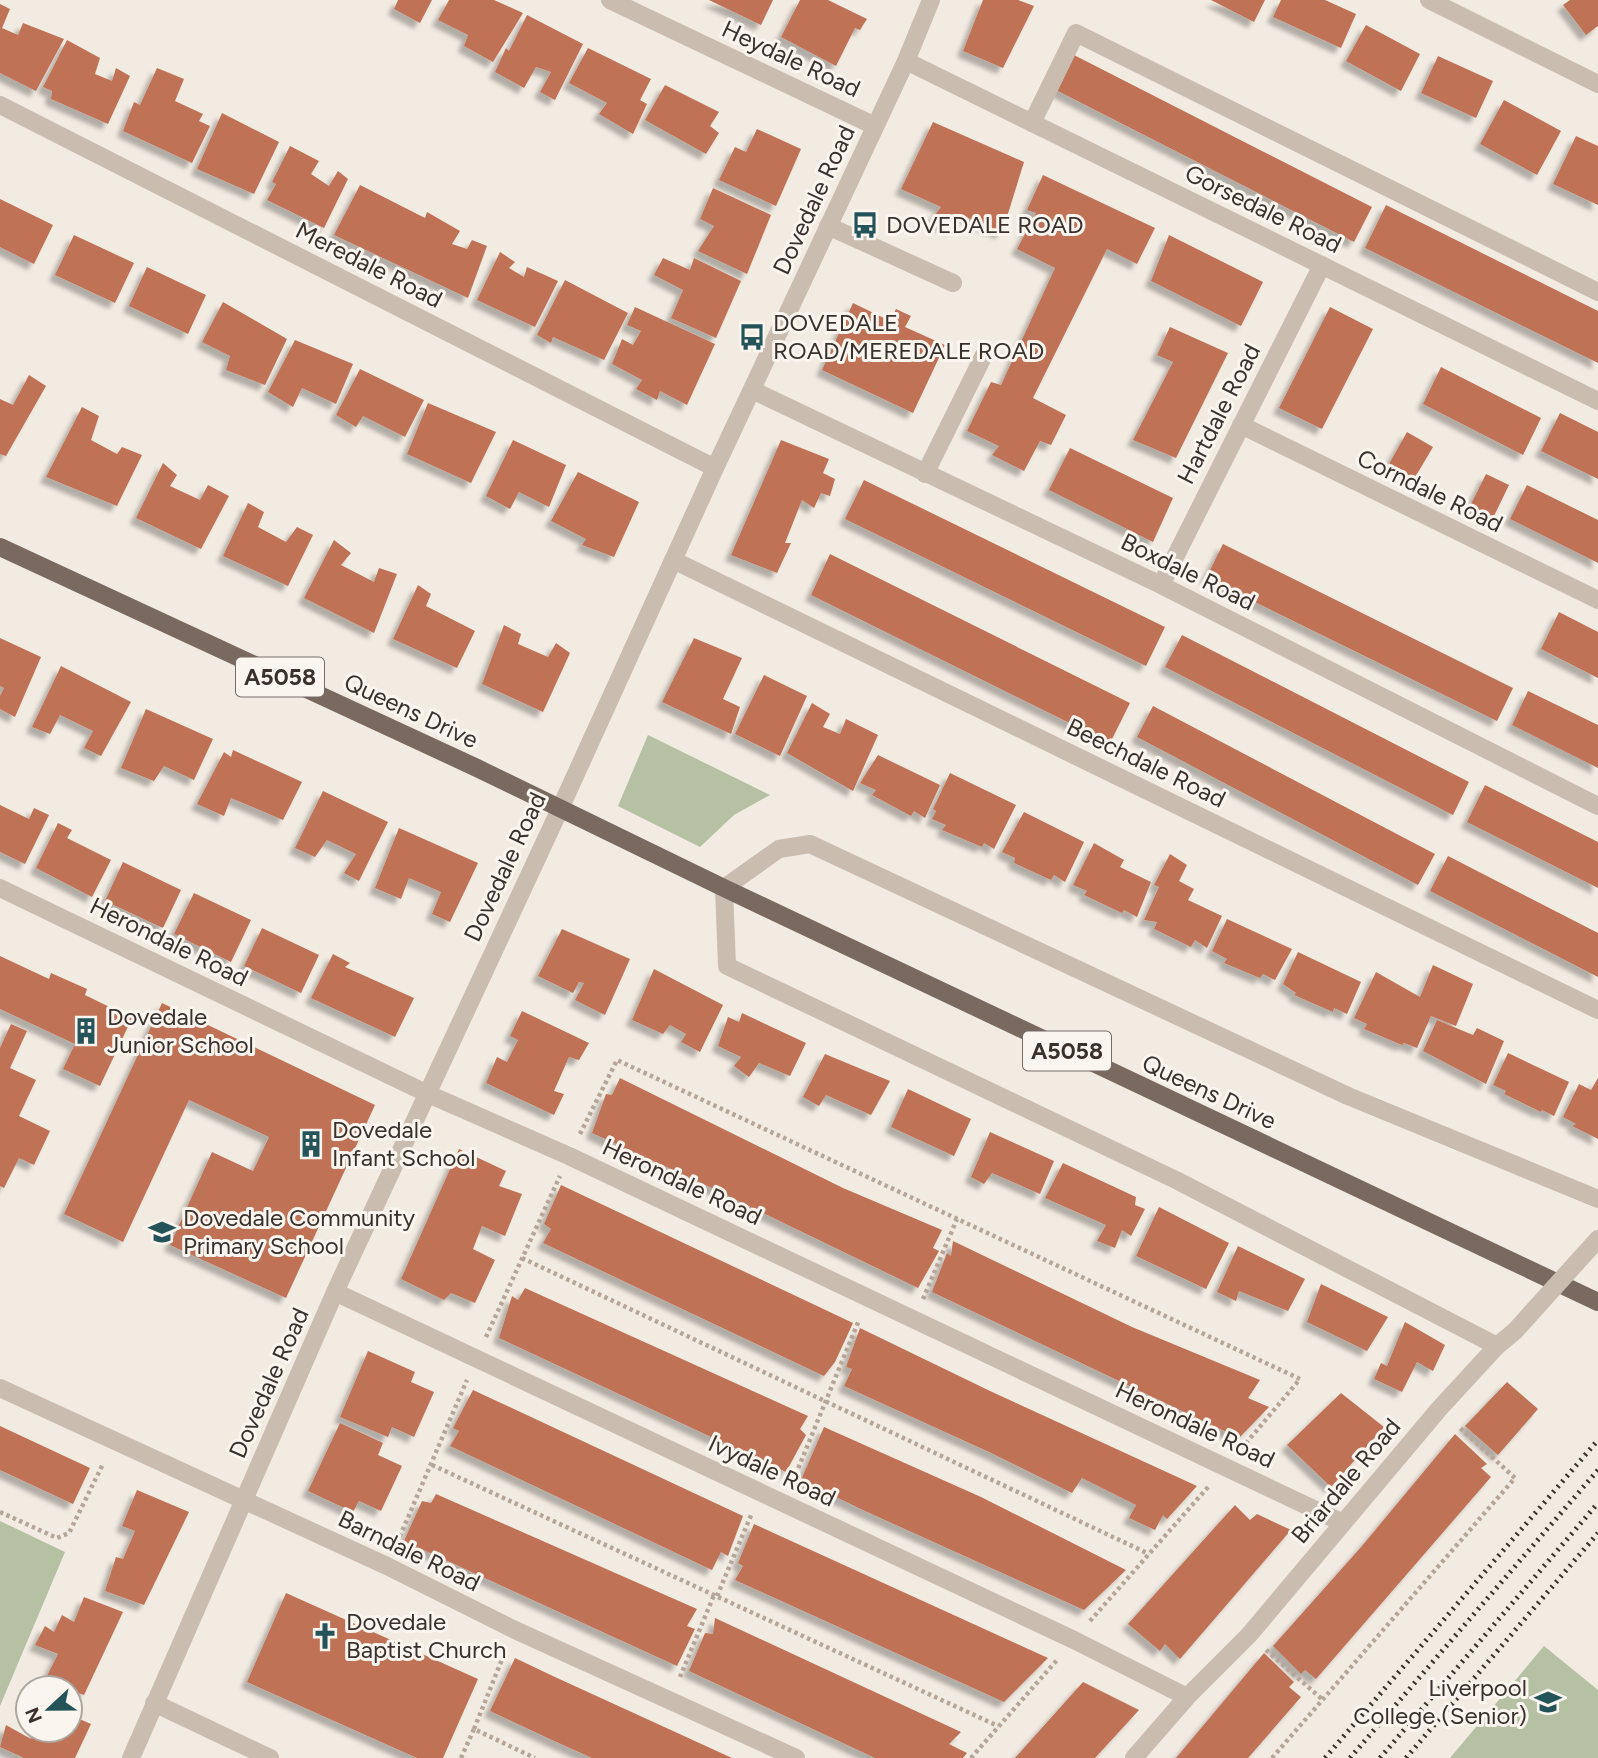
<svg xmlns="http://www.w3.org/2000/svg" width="1598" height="1758" viewBox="0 0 1598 1758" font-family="Figtree,sans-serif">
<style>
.green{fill:#b6c1a3}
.building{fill:#bf7254;filter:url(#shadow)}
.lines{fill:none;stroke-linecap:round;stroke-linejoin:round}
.path{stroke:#b6a698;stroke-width:4.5;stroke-dasharray:3.5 3.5;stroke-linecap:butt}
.lane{stroke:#cabcae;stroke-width:18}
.street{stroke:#cabcae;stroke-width:18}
.primary{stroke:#7a695e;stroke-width:18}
.rail{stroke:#3a312c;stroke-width:5;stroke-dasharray:2 5;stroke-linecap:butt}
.street-bridge{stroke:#cabcae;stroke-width:18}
.labels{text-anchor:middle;stroke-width:6;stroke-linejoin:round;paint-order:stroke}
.shield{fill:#faf5ef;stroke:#746c66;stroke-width:2}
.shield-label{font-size:23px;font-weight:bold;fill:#3a312c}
.street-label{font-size:24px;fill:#3a312c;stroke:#faf5ef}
.poi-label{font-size:24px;fill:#3a312c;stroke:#faf5ef;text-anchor:start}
</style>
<defs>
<filter id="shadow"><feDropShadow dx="-6" dy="6" stdDeviation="2" flood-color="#0004"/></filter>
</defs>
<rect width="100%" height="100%" fill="#f2ebe2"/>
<path class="green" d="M648 735 770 795 734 815 700 847 618 806Z
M0 1521 65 1552 0 1706Z
M1544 1646 1598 1690V1758H1450Z"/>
<path class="building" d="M398 0H432L420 23 394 9Z
M449 0H494L523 13 493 62 464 46 468 35 438 20Z
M709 0H773L761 25Z
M800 0H828L867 19 860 30 855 28 836 66 781 37Z
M983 0H1018L1034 6 1003 68 963 51Z
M1211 0H1265L1254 22Z
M1281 0H1325L1356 14 1341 48 1273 17Z
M1570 0H1598V26L1586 35 1563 5Z
M0 4 10 9 2 28 18 35 23 23 64 39 36 91 0 73Z
M527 15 583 44 555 100 540 92 551 72 536 67 524 88 495 72 506 48 509 51Z
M1366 25 1420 54 1401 91 1346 61Z
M67 40 100 58 95 74 112 81 116 68 130 76 108 124 51 99 52 91 43 87Z
M588 48 651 79 640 100 647 104 633 134 599 114 607 103 569 83Z
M1072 54 1372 207 1354 242 1054 89Z
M1438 56 1493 81 1476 118 1421 93Z
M157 68 184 79 175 101 203 114 199 121 210 126 192 163 123 131 134 102 140 105Z
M665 85 719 112 710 126 719 133 706 154 645 120Z
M1504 100 1561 131 1537 175 1480 144Z
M222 113 279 142 254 194 197 169Z
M933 122 1024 162 1002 233 959 214 951 229 931 220 941 207 901 189Z
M757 129 801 149 776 206 719 180 735 147 746 152Z
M1576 136 1598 146V205L1553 184Z
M290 146 319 161 311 174 329 186 338 171 348 179 324 228 267 200 276 184 272 182Z
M1043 175 1155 228 1137 264 1107 249 1033 398 1066 415 1051 445 1040 441 1024 471 992 455 999 446 967 431 991 382 1001 385 1055 268 1017 249 1036 213 1027 210Z
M360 185 425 218 427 212 460 231 452 244 467 249 472 240 487 246 468 298 334 235Z
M713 188 771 215 747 274 698 251 714 226 700 219Z
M0 199 53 225 34 264 0 247Z
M1386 205 1598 311V363L1365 248Z
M74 235 134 263 115 303 55 275Z
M1169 235 1263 282 1241 326 1151 281Z
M500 252 515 262 509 268 524 277 527 267 558 281 535 327 477 300Z
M663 258 690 270 694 258 741 281 716 338 671 318 683 290 654 275Z
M147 267 206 295 188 334 129 306Z
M565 280 628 313 604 360 553 337 551 343 537 335Z
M223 302 287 339 265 385 226 370 230 356 202 342Z
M853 303 890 321 896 309 911 316 905 327 945 345 913 413 822 370Z
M635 307 715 344 687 405 660 391 657 400 636 389 642 380 612 364 622 339 633 345 641 331 627 325Z
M1330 307 1373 329 1322 429 1279 408Z
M1170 327 1228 353 1176 458 1133 440 1173 362 1157 355Z
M295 340 353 364 336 404 302 388 293 407 268 392Z
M1441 367 1541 418 1523 455 1423 404Z
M360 369 424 400 405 437 363 416 356 427 336 415Z
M29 375 46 386 6 456 0 454V399L13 405Z
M428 403 496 432 471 483 407 454Z
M82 407 99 416 91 440 117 454 122 447 142 455 117 506 46 477Z
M1560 413 1598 432V479L1541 451Z
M1407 432 1433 447 1414 479 1389 464Z
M513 440 566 465 549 507 519 492 510 509 486 496Z
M781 440 829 459 823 473 835 479 830 496 821 493 814 508 802 500 785 543H791L777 573 731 555Z
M1070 448 1173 498 1153 542 1049 490Z
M163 463 177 475 170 486 200 500 208 485 229 496 201 549 136 518Z
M578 472 639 502 614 557 582 545 586 539 551 521Z
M1486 474 1509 485 1493 518 1470 506Z
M864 480 1165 627 1146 666 845 519Z
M1527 485 1598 520V563L1510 519Z
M248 503 264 512 258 527 286 542 297 527 313 535 288 586 223 556Z
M334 540 351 553 341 565 374 582 379 568 397 574 374 633 304 598Z
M1223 544 1513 688 1497 721 1206 578Z
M830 554 1130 703 1110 743 811 595Z
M418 585 431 594 426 606 475 631 457 668 393 639Z
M1559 612 1598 632V678L1541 649Z
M504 625 521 634 518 644 548 657 556 643 570 653 543 712 482 684Z
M1182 635 1469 782 1453 815 1165 667Z
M0 638 41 657 15 717 0 709V696L4 688 0 686Z
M694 638 742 658 723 699 740 707 731 734 662 702Z
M61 666 131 702 101 756 84 748 93 731 60 715 50 734 32 727Z
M764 675 807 696 780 756 735 734Z
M1528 691 1598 725V768L1512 725Z
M812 703 830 714 823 727 840 734 846 719 878 735 853 791 787 753Z
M1153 706 1435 854 1418 885 1137 737Z
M146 709 213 739 194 780 164 766 154 781 121 768Z
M233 750 302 782 283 820 231 798 224 816 197 804 224 752 231 757Z
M878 755 940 785 925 818 914 811 911 816 872 795 876 790 860 783Z
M950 773 1016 805 994 849 984 843 982 847 942 830 946 825 932 819 936 811 933 809Z
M1485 785 1598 842V888L1467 822Z
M323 791 388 822 359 881 344 873 356 854 327 840 315 857 295 848Z
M0 805 29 819 34 808 49 815 25 864 0 852Z
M1024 812 1084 842 1065 882 1054 875 1051 880 1014 863 1015 858 1002 852Z
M58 823 72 830 67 838 111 860 92 897 36 868Z
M399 828 478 863 450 922 432 914 441 892 409 878 401 899 375 888Z
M1094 843 1124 860 1120 867 1151 882 1137 917 1124 910 1122 913 1084 895 1087 891 1073 885Z
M1170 854 1187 865 1179 881 1194 889 1188 900 1222 916 1207 948 1195 940 1191 947 1154 929 1157 922 1144 920 1159 887 1154 885Z
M1448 856 1598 933V977L1430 891Z
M123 862 181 890 163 928 105 901Z
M194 893 251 920 231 962 174 934Z
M1227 919 1292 949 1275 980 1263 974 1260 978 1224 963 1227 959 1212 951Z
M262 928 319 955 301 993 244 966Z
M562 929 630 959 605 1015 575 1000 584 983 579 982 573 993 538 976Z
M1298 952 1361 982 1347 1014 1334 1008 1333 1012 1294 995 1296 993 1283 984Z
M333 954 350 963 345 967 414 998 395 1037 311 998Z
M0 956 49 979 51 973 87 989 85 995 132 1018 100 1086 63 1069 75 1044 0 1009Z
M1433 965 1473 984 1456 1026 1431 1016 1417 1048 1404 1043 1402 1045 1364 1029 1367 1024 1354 1018 1376 972 1420 997Z
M654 969 723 1005 700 1052 681 1042 686 1034 670 1025 663 1034 632 1020Z
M162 1003 375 1105 286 1298 170 1245 212 1152 253 1171 269 1137 189 1100 123 1242 64 1214Z
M522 1011 589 1043 579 1060 569 1057 554 1091 564 1094 554 1115 486 1083 497 1057 507 1062 518 1040 510 1036Z
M742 1013 806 1043 790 1076 759 1063 749 1077 734 1066 741 1057 718 1046 728 1017 739 1022Z
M1437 1020 1473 1035 1477 1028 1504 1041 1486 1084 1423 1051Z
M11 1024 27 1031 10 1068 36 1080 19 1116 50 1131 34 1165 19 1158 4 1188 0 1186V1048Z
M1508 1053 1569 1082 1554 1116 1542 1110 1541 1112 1504 1094 1506 1091 1493 1085Z
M825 1054 890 1081 871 1115 826 1095 819 1106 803 1097Z
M620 1078 843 1188 942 1230 933 1248 939 1251 918 1288 691 1178 592 1133 606 1094 612 1095Z
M1598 1078V1139L1572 1126 1576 1124 1563 1117 1579 1084 1591 1090Z
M908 1089 971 1119 954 1156 891 1127Z
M990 1132 1054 1161 1040 1194 992 1173 984 1184 971 1177Z
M459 1149 506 1171 499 1186 522 1194 505 1236 482 1226 473 1249 495 1260 475 1303 451 1293 444 1300 401 1279Z
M1063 1163 1136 1197 1135 1205 1145 1209 1131 1236 1122 1230 1115 1248 1097 1241 1106 1225 1045 1198Z
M561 1185 853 1323 835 1362 824 1376 543 1243 551 1229 544 1224Z
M1159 1207 1229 1243 1206 1289 1136 1256Z
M953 1241 1132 1327 1260 1380 1248 1398 1269 1407 1239 1438 932 1292 947 1253 951 1256Z
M1238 1246 1305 1279 1288 1311 1239 1291 1236 1301 1217 1292Z
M1321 1284 1388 1317 1367 1351 1307 1322Z
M525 1288 808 1416 800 1429 806 1435 786 1472 499 1338 512 1296 518 1300Z
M1405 1322 1445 1345 1433 1371 1417 1362 1402 1392 1374 1379 1381 1363 1387 1366Z
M860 1328 990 1391 1197 1486 1167 1519 1163 1515 1155 1530 1129 1518 1136 1505 1082 1478 1072 1493 989 1452 844 1386 852 1369 846 1367Z
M368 1351 415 1372 411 1382 434 1392 414 1437 392 1427 388 1437 340 1417Z
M1507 1382 1538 1409 1498 1455 1465 1426Z
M473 1390 743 1516 728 1556 721 1552 712 1570 450 1446 459 1431 453 1428Z
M1341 1393 1384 1427 1331 1487 1287 1445Z
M340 1423 383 1443 378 1455 402 1466 381 1511 359 1501 353 1512 308 1491Z
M0 1426 90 1468 73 1504 0 1470Z
M824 1427 981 1497 1126 1570 1084 1610 865 1511 801 1480Z
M1455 1434 1487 1464 1481 1468 1491 1477 1316 1679 1305 1670 1301 1674 1273 1646 1362 1546Z
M137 1490 189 1512 144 1605 105 1591 116 1557 123 1559 135 1531 122 1526Z
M436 1494 697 1609 687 1626 695 1629 677 1666 404 1541 422 1501 431 1503Z
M1235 1505 1250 1520 1257 1514 1291 1530 1180 1659 1165 1644 1160 1651 1128 1624Z
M754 1524 1048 1658 1004 1702 735 1580 743 1566 738 1563Z
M286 1593 478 1679 443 1758H417L247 1682Z
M84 1597 123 1612 84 1695 70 1690V1688L44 1682 58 1654 35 1645 45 1626 54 1632 62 1615 74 1622Z
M715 1618 961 1732 949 1744 967 1753 963 1758H875L689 1671 705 1633 713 1634Z
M1264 1653 1294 1682 1289 1687 1301 1697 1248 1758H1176Z
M515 1658 555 1677 732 1758H592L552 1740 490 1711Z
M1083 1682 1139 1710 1095 1758H1015Z
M70 1715 91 1724 75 1758H24L0 1747 6 1725 31 1739 36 1730H70Z"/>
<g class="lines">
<path class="path" d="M580 1134 617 1060 1300 1379 1242 1448
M522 1258 1149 1554
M923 1299 957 1219
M486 1337 560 1176
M432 1465 998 1726
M793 1481 859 1320
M0 1512 57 1538 69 1533 103 1464
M397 1543 467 1380
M717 1596 752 1513
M1090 1621 1209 1486
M1266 1650 1323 1700
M680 1677 714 1595
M474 1729 505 1652
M461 1758 474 1729 535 1758
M971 1758 1057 1660
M1272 1758 1515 1478 1458 1426"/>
<path class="lane" d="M1032 123 1076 33 1598 292
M828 226 953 283
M925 474 984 355"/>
<path class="street" d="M610 0 875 126
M1429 0 1598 84
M906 61 1598 401
M0 105 715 468
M752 390 1161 585 1598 806
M1241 425 1598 600
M673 560 1598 1010
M1161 585 1322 265
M0 888 426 1093 569 1156 1343 1523
M335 1292 1074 1640 1187 1697
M1497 1346 1176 1180 727 966 724 888 779 849 810 844 1348 1096 1598 1199
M0 1388 387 1566 515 1630 796 1758
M154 1703 270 1758
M131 1758 335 1292 560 809 715 468 906 61 931 0
M1134 1758 1187 1697 1249 1635 1439 1409 1497 1346 1515 1331"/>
<path class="primary" d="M0 547 477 768 724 888 1598 1302"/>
<path class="rail" d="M1325 1758 1598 1440
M1350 1758 1598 1470
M1380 1758 1598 1503
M1406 1758 1598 1533"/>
<path class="street-bridge" d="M1515 1331 1598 1239"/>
</g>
<defs>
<symbol id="bus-bare" viewBox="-9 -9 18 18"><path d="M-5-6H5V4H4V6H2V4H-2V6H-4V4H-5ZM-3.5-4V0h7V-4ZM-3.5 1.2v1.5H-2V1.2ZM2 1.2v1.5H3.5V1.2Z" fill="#245459" stroke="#faf5ef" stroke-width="2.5" paint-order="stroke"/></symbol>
<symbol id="building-bare" viewBox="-9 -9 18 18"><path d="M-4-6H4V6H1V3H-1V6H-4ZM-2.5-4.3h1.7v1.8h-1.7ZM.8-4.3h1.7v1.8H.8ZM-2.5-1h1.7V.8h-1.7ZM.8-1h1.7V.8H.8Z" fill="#245459" stroke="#faf5ef" stroke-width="2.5" paint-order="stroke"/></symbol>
<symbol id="school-bare" viewBox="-9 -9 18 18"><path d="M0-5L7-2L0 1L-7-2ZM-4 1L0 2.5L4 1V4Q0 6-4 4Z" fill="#245459" stroke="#faf5ef" stroke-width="2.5" paint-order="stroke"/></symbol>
<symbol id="church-bare" viewBox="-9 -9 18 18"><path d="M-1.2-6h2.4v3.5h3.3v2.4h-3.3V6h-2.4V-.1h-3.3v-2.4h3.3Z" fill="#245459" stroke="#faf5ef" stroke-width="2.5" paint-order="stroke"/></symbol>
</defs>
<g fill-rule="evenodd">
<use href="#bus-bare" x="846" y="206" width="38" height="38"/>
<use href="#bus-bare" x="733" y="318" width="38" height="38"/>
<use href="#building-bare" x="67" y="1012" width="38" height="38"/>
<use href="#building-bare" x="292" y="1125" width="38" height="38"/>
<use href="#school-bare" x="143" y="1213" width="38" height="38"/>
<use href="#church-bare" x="306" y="1617" width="38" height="38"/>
<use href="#school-bare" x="1529" y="1683" width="38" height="38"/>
</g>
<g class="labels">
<g class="shield">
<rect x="236" y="657.5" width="88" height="39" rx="5"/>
<rect x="1023" y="1031.5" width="88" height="39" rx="5"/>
</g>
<g class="shield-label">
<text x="280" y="685">A5058</text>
<text x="1067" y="1059">A5058</text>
</g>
<g class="street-label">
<text transform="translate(791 59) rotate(25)" y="8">Heydale Road</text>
<text transform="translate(814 200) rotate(-65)" y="8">Dovedale Road</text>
<text transform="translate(1263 209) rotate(26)" y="8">Gorsedale Road</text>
<text transform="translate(369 265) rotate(27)" y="8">Meredale Road</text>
<text transform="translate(1219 414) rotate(-63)" y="8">Hartdale Road</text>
<text transform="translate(1430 491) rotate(26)" y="8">Corndale Road</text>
<text transform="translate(1188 572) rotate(26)" y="8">Boxdale Road</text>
<text transform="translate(411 711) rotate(25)" y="8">Queens Drive</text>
<text transform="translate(1146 763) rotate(26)" y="8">Beechdale Road</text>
<text transform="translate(505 867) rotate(-65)" y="8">Dovedale Road</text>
<text transform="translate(169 942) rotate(26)" y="8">Herondale Road</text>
<text transform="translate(1209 1092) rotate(25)" y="8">Queens Drive</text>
<text transform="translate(682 1182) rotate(25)" y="8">Herondale Road</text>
<text transform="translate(269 1383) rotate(-66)" y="8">Dovedale Road</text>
<text transform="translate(1195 1425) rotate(25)" y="8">Herondale Road</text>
<text transform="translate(772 1471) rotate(25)" y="8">Ivydale Road</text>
<text transform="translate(1346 1481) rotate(-50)" y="8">Briardale Road</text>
<text transform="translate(409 1551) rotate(26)" y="8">Barndale Road</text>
</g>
<g class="poi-label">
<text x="886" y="233">DOVEDALE ROAD</text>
<text x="773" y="331">DOVEDALE<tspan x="773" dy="28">ROAD/MEREDALE ROAD</tspan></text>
<text x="107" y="1025">Dovedale<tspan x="107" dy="28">Junior School</tspan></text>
<text x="332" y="1138">Dovedale<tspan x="332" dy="28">Infant School</tspan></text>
<text x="183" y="1226">Dovedale Community<tspan x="183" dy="28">Primary School</tspan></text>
<text x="346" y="1630">Dovedale<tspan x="346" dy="28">Baptist Church</tspan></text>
<text x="1527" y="1696" text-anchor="end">Liverpool<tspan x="1527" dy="28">College (Senior)</tspan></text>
</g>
</g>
<g transform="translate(49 1709) rotate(248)"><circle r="33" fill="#faf5ef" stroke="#ada7a1" stroke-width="2"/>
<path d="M0-5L12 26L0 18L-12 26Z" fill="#245459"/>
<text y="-10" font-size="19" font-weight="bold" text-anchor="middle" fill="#3a312c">N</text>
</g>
</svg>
